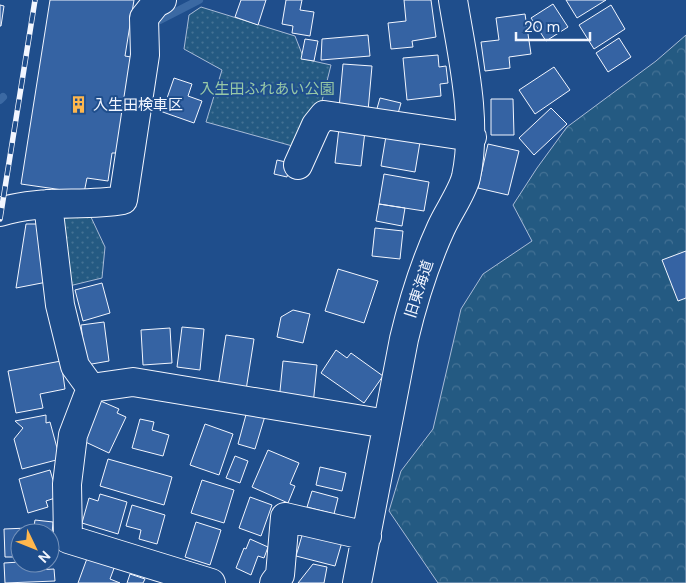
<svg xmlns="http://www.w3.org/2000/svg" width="686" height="583" viewBox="0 0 686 583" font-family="'DM Sans','Noto Sans JP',sans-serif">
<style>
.forest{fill:url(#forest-crowns);stroke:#a8bbd7}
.park{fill:url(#park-dots);stroke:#a8bbd7}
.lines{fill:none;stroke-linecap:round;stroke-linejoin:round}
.stream{stroke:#3b69a3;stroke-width:8}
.building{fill:#3563a3;stroke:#f2f6ff}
.minor-casing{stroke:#f2f6ff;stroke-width:30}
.minor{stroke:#1f4e8c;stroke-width:28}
.rail-casing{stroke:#f2f6ff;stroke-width:5.5}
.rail{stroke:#1f4e8c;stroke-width:4;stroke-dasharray:11;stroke-linecap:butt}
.labels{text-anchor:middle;stroke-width:4;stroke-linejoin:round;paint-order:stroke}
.park-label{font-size:15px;fill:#97c8a6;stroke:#1f4e8c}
.poi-label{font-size:15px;fill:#f2f6ff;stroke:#1f4e8c;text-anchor:start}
.street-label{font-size:15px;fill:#f2f6ff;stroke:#1f4e8c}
</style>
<defs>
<pattern id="forest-crowns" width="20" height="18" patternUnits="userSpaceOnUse" patternTransform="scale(1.25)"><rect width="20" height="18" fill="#245a82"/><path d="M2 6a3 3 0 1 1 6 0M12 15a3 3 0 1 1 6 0" fill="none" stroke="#447295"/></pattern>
<pattern id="park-dots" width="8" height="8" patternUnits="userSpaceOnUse" patternTransform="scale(1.25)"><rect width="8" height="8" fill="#245a82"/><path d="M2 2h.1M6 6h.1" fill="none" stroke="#447295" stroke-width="1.8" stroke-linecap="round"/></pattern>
</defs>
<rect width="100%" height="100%" fill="#1f4e8c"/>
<path class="forest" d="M686 35V583H438L389 511 401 471 433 429 461 309 483 274 532 241 513 205 537 168 567 127 656 61Z"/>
<path class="park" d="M201 7 295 36 304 59 331 65 322 101 296 147 206 122 222 70 184 49 189 15Z
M90 215 105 247 102 278 69 286 57 219Z"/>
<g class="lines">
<path class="stream" d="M160 20 199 0
M0 100 3 97"/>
</g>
<path class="building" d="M50 0H134L125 56 131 57 117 153H112L108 181 87 178 84 193 21 184Z
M241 0H266L258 25 235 17Z
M286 0H302L300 10 314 12 310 36 292 33 293 26 282 24Z
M404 0H431L436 37 412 41 413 47 391 49 388 23 406 21Z
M566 0H606L577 18Z
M553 4 568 27 546 41 531 18Z
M0 5 4 6 1 26H0Z
M611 5 625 29 594 49 579 25Z
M525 14 531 54 509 57 510 68 485 71 481 42 499 40 496 18Z
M368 35 370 56 321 60 322 39Z
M619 38 631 57 608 72 596 53Z
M305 39 318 41 314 61 301 59Z
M438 55 439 67 446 66 448 83 440 84 441 96 407 100 403 58Z
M343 64 372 66 368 111 339 108Z
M554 67 570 90 535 114 519 90Z
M174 78 192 84 188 96 202 101 194 123 157 110 161 99 166 101Z
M380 98 401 103 397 117 376 112Z
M491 99H513L514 135H491Z
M551 108 567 124 534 155 519 138Z
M339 128 365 131 361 166 335 163Z
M386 136 420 142 415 172 381 166Z
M488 144 519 151 508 195 478 188Z
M277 160 290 163 287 177 274 174Z
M384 174 429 182 424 211 379 204Z
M379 204 405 208 402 226 376 221Z
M26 224H39L47 282 16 288Z
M375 228 403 231 400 259 372 256Z
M686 251V298L678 301 662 260Z
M338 269 378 281 364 323 325 311Z
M102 283 110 313 83 321 75 290Z
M293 310 310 314 303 343 277 337 281 317Z
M104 322 109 361 86 365 81 325Z
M182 327 204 329 200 370 177 367Z
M170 328 172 363 143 365 141 330Z
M226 335 254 339 246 390 218 386Z
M336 350 347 358 351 353 383 376 364 403 321 373Z
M61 361 65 389 40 394 43 408 16 413 8 371Z
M283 361 317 365 313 405 279 401Z
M96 399 119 409 117 413 126 417 109 453 77 438Z
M247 411 265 416 255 449 238 444Z
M46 415V423L50 422 60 459 22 469 14 439 23 428 15 421Z
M140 419 154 422 152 430 169 435 163 456 132 448Z
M205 424 233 434 219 475 190 465Z
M268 450 299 463 290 484 295 486 288 503 252 487Z
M235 456 248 461 240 483 226 478Z
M108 459 172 477 164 505 100 486Z
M320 467 346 473 342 491 316 485Z
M50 470 58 497 46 501 48 507 28 513 19 479Z
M202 480 234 490 224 523 191 513Z
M312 491 338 498 334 514 307 507Z
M100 494 127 502 118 534 82 523 89 498 98 501Z
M250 497 272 505 261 536 239 528Z
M132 505 165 515 157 544 139 539 141 530 126 526Z
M35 520 53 522 52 534H58L56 554 50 553V533H33Z
M196 522 221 530 210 565 185 557Z
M28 528V533H20V557H5L4 529Z
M303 532 342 542 335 566 296 556Z
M250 539 268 547 264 558 258 556 251 575 236 568 244 548 246 549Z
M89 553 116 563 110 579 120 583H78Z
M20 562 37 563V570L54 569 55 581 5 583 4 563Z
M313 564 327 567 324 583H298Z
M130 574 145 579 143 583H127Z"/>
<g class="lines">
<defs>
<path id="minor" d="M298 165 316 125 324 115 472 137
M48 204 60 305 75 366 91 388 133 382 387 424
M0 212C40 199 83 207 123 200L145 55 144 18 156 3 162 0
M91 388 73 435 67 484 68 539 211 583
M274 583 280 575 285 517 367 536
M357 583 404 339C413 301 425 263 441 228 448 212 462 193 466 177 478 120 462 56 453 0"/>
</defs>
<use href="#minor" class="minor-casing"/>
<use href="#minor" class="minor"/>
<defs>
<path id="rail" d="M0 219 35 0"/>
</defs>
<use href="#rail" class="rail-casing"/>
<use href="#rail" class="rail"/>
</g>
<defs>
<symbol id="building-bare" viewBox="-9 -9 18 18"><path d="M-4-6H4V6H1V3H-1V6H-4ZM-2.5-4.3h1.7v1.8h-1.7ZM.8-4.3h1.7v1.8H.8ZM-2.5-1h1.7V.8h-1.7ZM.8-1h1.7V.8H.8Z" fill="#ffb74d" stroke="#1f4e8c" stroke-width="2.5" paint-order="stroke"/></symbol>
</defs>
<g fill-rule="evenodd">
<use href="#building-bare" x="66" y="92" width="25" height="25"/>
</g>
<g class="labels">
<g class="park-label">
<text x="267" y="94">入生田ふれあい公園</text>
</g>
<g class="poi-label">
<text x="93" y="110">入生田検車区</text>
</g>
<g class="street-label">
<text transform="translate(419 289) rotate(-72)" y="5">旧東海道</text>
</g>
</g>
<g transform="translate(35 548) rotate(133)"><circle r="24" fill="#1f4e8c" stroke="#7391ba"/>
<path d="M0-4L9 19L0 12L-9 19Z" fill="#ffb74d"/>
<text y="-8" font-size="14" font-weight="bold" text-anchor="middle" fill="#f2f6ff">N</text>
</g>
<path d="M516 32v8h74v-8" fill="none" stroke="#f2f6ff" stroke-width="2.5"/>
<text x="524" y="32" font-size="15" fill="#f2f6ff" stroke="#1f4e8c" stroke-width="4" paint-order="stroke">20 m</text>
</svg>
